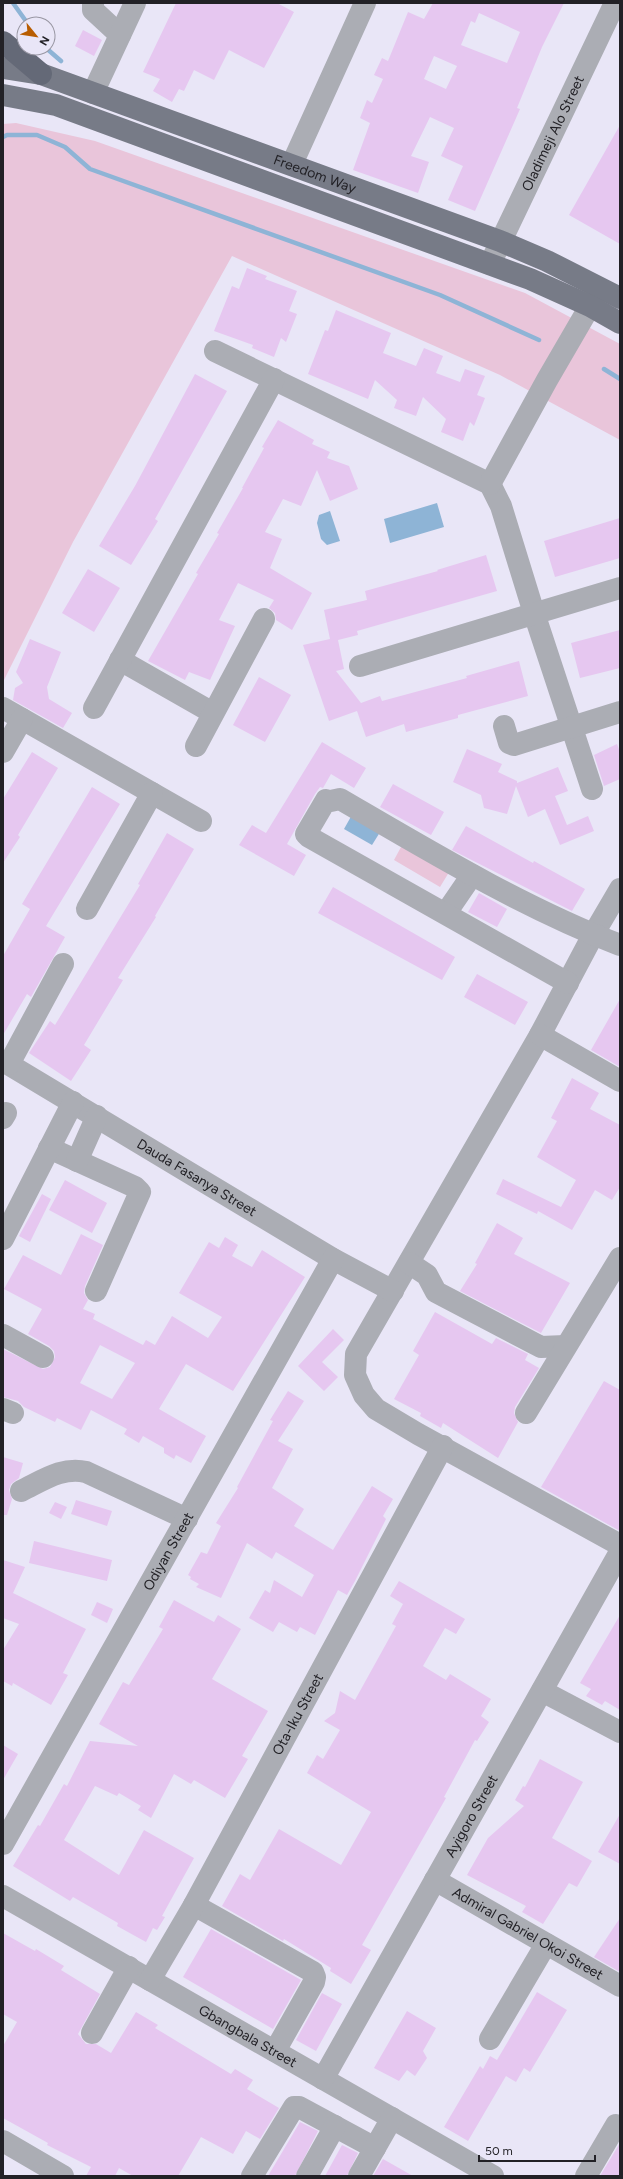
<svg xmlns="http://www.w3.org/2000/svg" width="623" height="2179" viewBox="0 0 623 2179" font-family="Figtree,sans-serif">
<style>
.green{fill:#e9c5da}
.water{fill:#8eb4d6}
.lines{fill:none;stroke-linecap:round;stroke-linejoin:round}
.stream{stroke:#8eb4d6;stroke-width:4.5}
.building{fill:#e6c7f0;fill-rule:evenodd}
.minor{stroke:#abadb4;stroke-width:22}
.major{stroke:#777b87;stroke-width:22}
.highway{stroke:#646977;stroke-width:22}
.labels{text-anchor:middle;stroke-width:3;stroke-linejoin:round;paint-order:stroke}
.street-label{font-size:14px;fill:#222126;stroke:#e9e6f7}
</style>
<rect width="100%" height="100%" fill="#e9e6f7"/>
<path class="green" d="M16 123 95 141 525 293 620 344V440L500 375 232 256 73 542 3 682V124Z
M407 836 454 864 440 887 394 860Z"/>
<path class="water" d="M437 503 444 527 390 543 384 519Z
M330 511 340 541 327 545 321 539 317 523 319 515Z
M353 813 382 829 372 845 344 829Z"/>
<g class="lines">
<path class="stream" d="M13 3 28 24
M46 48 61 61
M3 137 7 135H37L65 147 90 169 440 295 539 340
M604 369 620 379"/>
</g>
<path class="building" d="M176 3H277L294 12 264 68 229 50 214 80 194 70 184 91 179 89 172 102 153 91 160 79 143 72Z
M433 3H564L542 47 517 108 520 109 475 211 448 200 463 166 441 156 454 128 430 117 411 156 429 162 418 193 353 170 370 123 360 118 367 100 372 103 383 79 374 75 382 58 388 61 408 12 424 19ZM479 13 520 32 507 63 461 45 471 21 475 23ZM434 56 457 66 446 89 424 79Z
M83 30 102 40 94 56 75 46Z
M620 125V244L569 215Z
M247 268 267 276 265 279 297 291 289 311 297 314 286 342 281 338 274 357 252 348 253 345 214 331 232 286 239 289Z
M336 310 391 333 383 353 416 366 424 348 443 356 436 373 460 382 465 369 485 376 477 395 485 398 474 426 470 422 463 441 441 432 446 419 423 397 416 416 394 408 397 400 375 380 368 399 308 374 325 330 328 331Z
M195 374 227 391 155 519 158 521 131 565 99 546 135 486Z
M278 420 314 440 312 444 330 452 327 458 349 466 358 489 330 501 317 470 301 506 283 499 265 532 282 539 270 568 312 593 292 630 276 620 275 613 269 608 274 600 238 583 219 620 235 626 210 680 189 672 185 680 148 661 198 574 196 573 219 534 217 533 243 488H242L264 448 262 447Z
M620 518V558L555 577 544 541Z
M486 555 497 591 357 631 358 635 338 640 344 669 336 671 361 703 380 696 382 701 467 678 466 676 519 661 528 696 458 715V718L406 732 404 724 366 737 357 711 329 721 303 645 330 639 324 610 367 600 365 591 438 571 437 570Z
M88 569 120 588 94 632 62 613Z
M620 630V668L580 678 571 643Z
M30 639 61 652 47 687 49 699 72 713 63 728 13 700 15 688 23 683 16 672Z
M259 677 291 695 265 742 233 725Z
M322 742 366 768 354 788 331 774 323 788 320 787 315 794 287 844 306 855 294 876 239 845 252 825 266 833Z
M617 744 620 752V779L604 786 594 755Z
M467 749 502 764 498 772 517 781V783L558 767 568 791 555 796 567 825 588 816 594 831 560 845 545 809 528 817 516 786 507 814 484 808 481 795 453 782Z
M32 752 58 768 18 835 20 837 3 863V799Z
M393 784 444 812 431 835 380 807Z
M92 787 120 804 46 926 65 937 31 997 27 994 3 1035V956L30 909 22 904Z
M466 826 533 863 534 861 585 889 572 911 452 850Z
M167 833 194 849 155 916 156 917 118 978 123 980 84 1045 91 1050 71 1081 29 1053 50 1021 55 1025 140 885 138 884Z
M333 887 455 957 442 980 318 913Z
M479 893 507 909 497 927 468 912Z
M477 974 528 1002 515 1025 464 997Z
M620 999V1067L591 1050Z
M572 1078 599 1093 590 1109 620 1125V1187L612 1200 595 1190 572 1230 538 1211 537 1214 496 1194 503 1179 561 1207 576 1180 537 1157 557 1121 551 1118Z
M65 1180 107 1203 92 1233 49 1210Z
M42 1194 51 1199 30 1242 19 1236Z
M497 1223 523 1238 514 1254 570 1283 541 1333 460 1291 477 1264 475 1263Z
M81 1234 103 1245 85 1286 84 1293 88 1300 83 1309 95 1314 93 1319 143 1345 146 1340 155 1345 172 1316 208 1338 222 1317 179 1293 209 1242 219 1248 225 1237 238 1245 232 1256 252 1267 262 1250 305 1277 233 1391 186 1364 159 1409 206 1436 191 1463 176 1455 174 1459 164 1453V1448L143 1436 139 1443 124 1434 127 1429 91 1410 81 1430 57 1418 55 1422 24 1407 18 1401 3 1397V1349L43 1369 50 1367 55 1357 54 1351 49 1346 28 1334 42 1309 4 1289 23 1255 61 1275ZM100 1345 135 1363 112 1399 80 1383Z
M435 1312 492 1344 496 1338 528 1354 525 1360 539 1368 515 1407 514 1413 518 1422 498 1458 443 1423 441 1428 420 1416 421 1413 394 1399 419 1355 413 1351Z
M333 1329 344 1340 322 1362 338 1377 324 1391 298 1366Z
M604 1381 620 1390V1531L541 1487Z
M288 1391 304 1401 278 1441 293 1449 272 1488 304 1509 294 1526 333 1550 372 1486 393 1499 383 1516 386 1519 355 1581 347 1595 338 1590 315 1635 300 1627 297 1632 279 1622 273 1632 249 1618 265 1590 270 1593 274 1580 302 1597 314 1575 276 1552 272 1559 247 1543 221 1598 196 1587 199 1584 190 1579 191 1577 188 1575 201 1552 207 1554 221 1526 216 1523 238 1488 237 1487 273 1421 270 1420Z
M3 1457 23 1463 19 1478 11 1484 9 1490 12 1499 7 1515H3Z
M76 1500 112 1511 107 1526 71 1514Z
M55 1502 67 1507 61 1519 49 1513Z
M34 1541 112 1560 107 1581 29 1563Z
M3 1560 25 1567 13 1593 86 1629 63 1673 68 1675 51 1705 13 1683 12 1686 3 1681V1650L19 1624 3 1618Z
M399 1581 465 1619 456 1634 445 1628 423 1666 446 1680 450 1674 491 1699 481 1716 489 1722 477 1741 475 1740 444 1797 446 1798 362 1945 371 1950 351 1984 330 1971 331 1968 284 1939 283 1941 222 1906 240 1874 250 1880 279 1829 341 1865 371 1812 307 1773 317 1755 323 1759 340 1730 324 1721 335 1713 340 1691 355 1700 396 1626 392 1624 403 1604 390 1596Z
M174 1600 214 1622 218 1615 241 1629 212 1679 268 1711 242 1756 248 1759 225 1798 194 1780 191 1784 174 1774 151 1818 138 1810 141 1806 119 1793 117 1796 95 1786 64 1840 119 1875 144 1830 194 1858 162 1916 165 1917 157 1930 153 1928 146 1942 117 1926 118 1923 73 1897 70 1901 13 1866 38 1825 40 1826 64 1784 67 1786 90 1741 138 1746 99 1724 123 1682 129 1685 163 1629 159 1627Z
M97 1602 113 1609 107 1623 91 1615Z
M620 1615V1710L605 1701 602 1705 586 1696 591 1689 580 1683Z
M3 1745 18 1754 3 1780Z
M540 1759 583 1782 552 1838 592 1861 577 1887 569 1883 543 1924 522 1912 526 1906 467 1875 488 1838 524 1806 515 1800 523 1786 525 1787Z
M620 1814V1864L598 1852Z
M620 1918V1972L594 1957Z
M211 1929 301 1980 273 2029 183 1977Z
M3 1933 35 1951 36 1949 64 1966 61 1970 100 1994 78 2034 86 2044H96L111 2053 136 2012 158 2025 155 2028 231 2074 235 2069 253 2080 247 2089 279 2108 260 2139 246 2131 233 2154 201 2137 178 2176H133L119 2168 115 2176H86L91 2167 47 2145 48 2143 3 2118V2046L17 2022 3 2014Z
M537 1992 567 2010 530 2072 524 2068 516 2082 506 2076 468 2141 444 2127 480 2066 483 2069 490 2056 497 2060Z
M322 1993 342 2004 316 2051 296 2040Z
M407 2011 436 2028 423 2051 427 2058 415 2076 407 2070 399 2081 374 2068Z
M300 2122 318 2131 295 2176H268Z
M620 2143V2176H600Z
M342 2145 358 2153 347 2176H325Z
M383 2159 413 2176H373Z"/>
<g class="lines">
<g class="minor">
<path d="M93 3V10L120 35"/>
<path d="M93 93 135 3"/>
<path d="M292 164 365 3"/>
<path id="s1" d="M490 264 615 3"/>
<path d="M215 351 490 484 501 506 534 613 592 789"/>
<path d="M490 484 547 380 590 306"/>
<path d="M120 660 213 713"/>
<path d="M360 666 620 588"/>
<path d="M3 708 201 821"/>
<path d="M94 708 274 379"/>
<path d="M504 726 509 743 514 745 620 712"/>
<path d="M196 746 264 619"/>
<path d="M3 752 22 719"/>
<path d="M620 889 593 935 540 1035 356 1354 355 1375 364 1395 376 1409 418 1434 620 1545"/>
<path d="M87 909 152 793"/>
<path d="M446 913 472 875"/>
<path d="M568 983 309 837 306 834 326 800V802L340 799C431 852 522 907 620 945"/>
<path d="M540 1035 620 1081"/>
<path id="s2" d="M3 1061 333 1259 393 1291"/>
<path d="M9 1064 63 964"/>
<path d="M3 1118 6 1113"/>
<path d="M49 1148 135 1187 140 1192 96 1291"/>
<path d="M77 1161 97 1116"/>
<path d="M3 1239 73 1102"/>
<path d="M409 1263 427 1275 436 1292 541 1347 565 1346"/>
<path d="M3 1335 43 1357"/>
<path d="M3 1409 13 1413"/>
<path d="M526 1413 620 1258"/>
<path d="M21 1491C42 1481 63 1466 86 1472L187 1519"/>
<path d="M542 1691 620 1732"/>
<path id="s3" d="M3 1844 333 1259"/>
<path id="s4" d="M435 1880 620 1986"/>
<path id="s5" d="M3 1896 493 2176"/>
<path d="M194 1905 313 1972 315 1977 314 1982 275 2051"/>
<path id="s6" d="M150 1980 194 1905 443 1446"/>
<path d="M92 2033 129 1967"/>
<path d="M490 2039 546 1944"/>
<path id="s7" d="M323 2079 620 1552"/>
<path d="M3 2141 63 2176"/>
<path d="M252 2176 294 2107H299L375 2148"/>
<path d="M307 2176 335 2126"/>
<path d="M359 2176 392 2118"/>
<path d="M586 2176 616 2125"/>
</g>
<g class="major">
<path id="s8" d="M3 68 41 74 500 241 547 261 620 298"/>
<path d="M3 95 56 105 530 279 590 306 620 323"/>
</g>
<path class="highway" d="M3 42 41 74"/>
</g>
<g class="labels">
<g class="street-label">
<text dy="5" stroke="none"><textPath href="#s1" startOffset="145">Oladimeji Alo Street</textPath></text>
<text dy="5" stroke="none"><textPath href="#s8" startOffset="330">Freedom Way</textPath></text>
<text dy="5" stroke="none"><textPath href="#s2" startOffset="226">Dauda Fasanya Street</textPath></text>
<text dy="5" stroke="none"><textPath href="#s3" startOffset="336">Odiyan Street</textPath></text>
<text dy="5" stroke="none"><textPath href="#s6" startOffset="304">Ota-Iku Street</textPath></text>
<text dy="5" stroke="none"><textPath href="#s7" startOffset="302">Ayigoro Street</textPath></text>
<text dy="5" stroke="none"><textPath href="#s4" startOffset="107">Admiral Gabriel Okoi Street</textPath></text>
<text dy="5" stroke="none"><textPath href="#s5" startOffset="282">Gbangbala Street</textPath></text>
</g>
</g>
<rect width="623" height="2179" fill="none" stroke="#222126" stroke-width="8"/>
<g transform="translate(36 36) rotate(120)"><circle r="19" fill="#e9e6f7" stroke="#9997a3"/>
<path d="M0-3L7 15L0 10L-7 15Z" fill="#b85d01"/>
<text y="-6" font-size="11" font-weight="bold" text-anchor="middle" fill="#222126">N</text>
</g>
<path d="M479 2155v6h116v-6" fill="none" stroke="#222126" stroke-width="2"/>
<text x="485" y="2155" font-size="12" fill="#222126" stroke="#e9e6f7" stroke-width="3" paint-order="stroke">50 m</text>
</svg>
